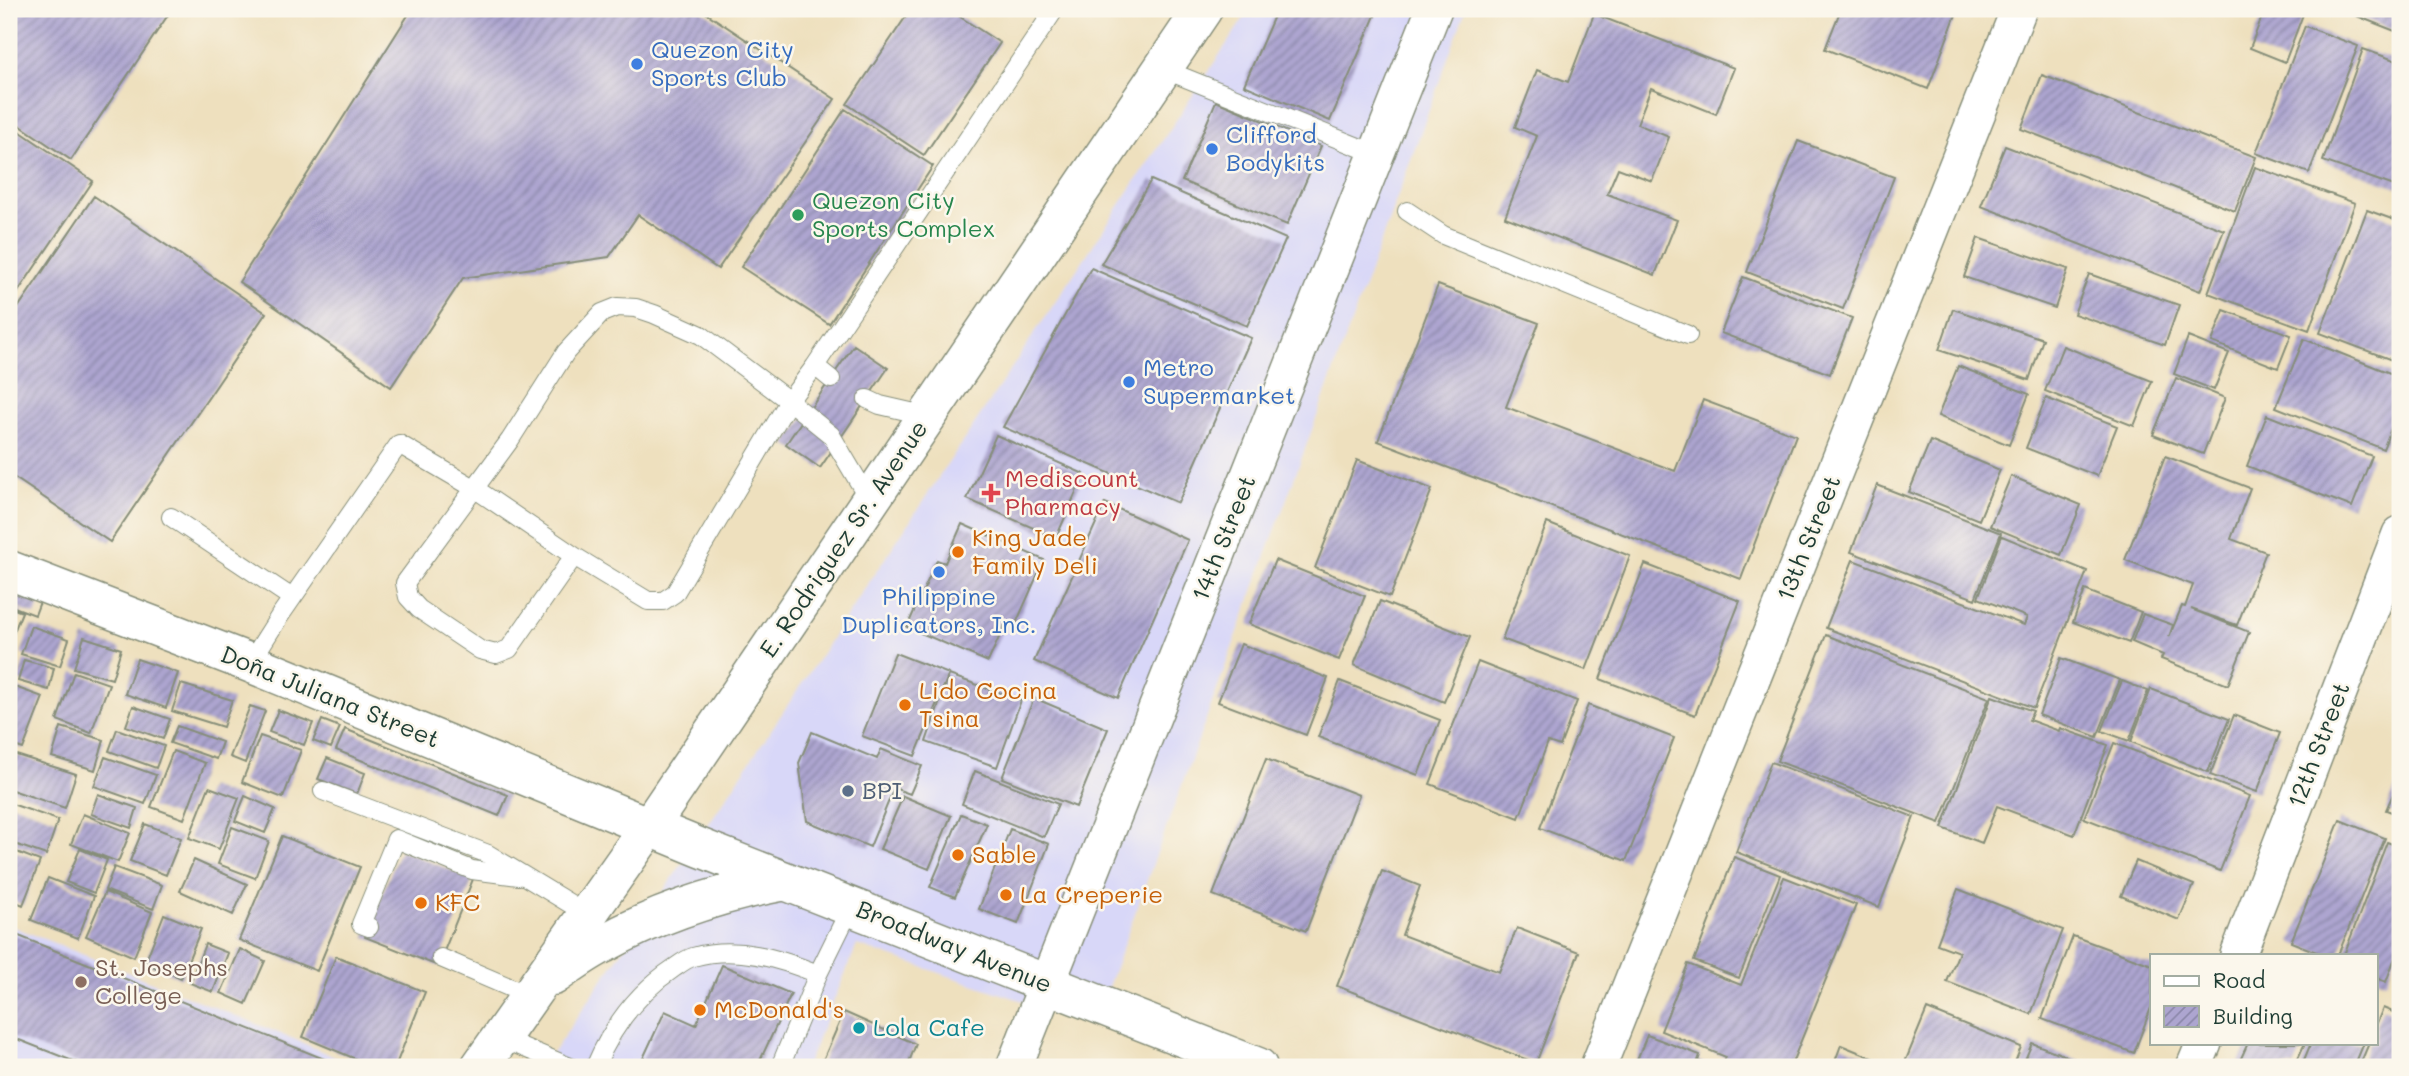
<svg xmlns="http://www.w3.org/2000/svg" width="2409" height="1076" viewBox="0 0 2409 1076" font-family="Mali,sans-serif">
<style>
.built{fill:#d8d7f8}
.building{fill:url(#building-hatch)}
.lines{fill:none;stroke-linecap:round;stroke-linejoin:round}
.lane-casing{stroke:#868e79;stroke-width:20}
.street-casing{stroke:#868e79;stroke-width:38}
.secondary-casing{stroke:#868e79;stroke-width:41}
.lane{stroke:#fff;stroke-width:18}
.street{stroke:#fff;stroke-width:35}
.secondary{stroke:#fff;stroke-width:38}
.shop-dot{fill:#3f7fe0;stroke:#fbf7ec;stroke-width:2.5}
.leisure-dot{fill:#2e9e5b;stroke:#fbf7ec;stroke-width:2.5}
.health-dot{fill:#e0444e;stroke:#fbf7ec;stroke-width:2.5}
.food-dot{fill:#e8710a;stroke:#fbf7ec;stroke-width:2.5}
.service-dot{fill:#5c6f8a;stroke:#fbf7ec;stroke-width:2.5}
.education-dot{fill:#8d6e63;stroke:#fbf7ec;stroke-width:2.5}
.culture-dot{fill:#0f9aa8;stroke:#fbf7ec;stroke-width:2.5}
.labels{text-anchor:middle;stroke-width:5;stroke-linejoin:round;paint-order:stroke}
.shop-label{font-size:24px;fill:#366cbe;stroke:#fbf7ec;text-anchor:start}
.leisure-label{font-size:24px;fill:#27864d;stroke:#fbf7ec;text-anchor:start}
.health-label{font-size:24px;fill:#be3a42;stroke:#fbf7ec;text-anchor:start}
.food-label{font-size:24px;fill:#c56008;stroke:#fbf7ec;text-anchor:start}
.street-label{font-size:24px;fill:#1f3d34;stroke:#fbf7ec}
.service-label{font-size:24px;fill:#4e5e75;stroke:#fbf7ec;text-anchor:start}
.education-label{font-size:24px;fill:#785e54;stroke:#fbf7ec;text-anchor:start}
.culture-label{font-size:24px;fill:#0d838f;stroke:#fbf7ec;text-anchor:start}
</style>
<defs>
<pattern id="building-hatch" width="6" height="6" patternUnits="userSpaceOnUse" patternTransform="scale(1.75)"><rect width="6" height="6" fill="#ada5d0"/><path d="M-1 1l2-2M0 6l6-6M5 7l2-2" fill="none" stroke="#8c88aa"/></pattern>
</defs>
<rect width="100%" height="100%" fill="#fbf7ec"/>
<filter id="ink" filterUnits="userSpaceOnUse"><feTurbulence type="fractalNoise" baseFrequency=".0143" numOctaves="2"/><feDisplacementMap in="SourceGraphic" scale="14" xChannelSelector="R" yChannelSelector="G"/><feConvolveMatrix kernelMatrix="1 2 1 2 8 2 1 2 1" color-interpolation-filters="sRGB"/></filter>
<filter id="wash" filterUnits="userSpaceOnUse"><feTurbulence type="fractalNoise" baseFrequency=".00686" numOctaves="4" result="noise"/><feDisplacementMap in="SourceGraphic" scale="28" xChannelSelector="R" yChannelSelector="G"/><feGaussianBlur stdDeviation="1.57" result="paint"/><feColorMatrix in="noise" values="0 0 0 0 0 0 0 0 0 0 0 0 0 0 0 0 0 1.4 0 .05"/><feComposite in="paint" operator="in"/></filter>
<g filter="url(#wash)">
<rect width="100%" height="100%" fill="#eee0be"/>
<path class="built" d="M1250 9H1466L1094 1025 857 945 806 1067H543L682 864Z
M9 925 296 1040 357 1067H9Z"/>
<g id="blocks">
<path class="building" d="M9 9H172L71 160 9 118Z
M412 9H700L835 99 718 269 638 215 609 257 463 278 391 387 239 282Z
M911 9H948L1000 43 924 155 847 104Z
M1277 9H1370L1377 11 1330 121 1244 85Z
M1841 9H1894L1905 13 1907 9H1958L1928 89 1825 49Z
M2265 9H2305L2285 62 2250 48Z
M2339 9H2400V33Z
M1594 14 1734 68 1716 114 1651 88 1637 124 1669 137 1652 181 1618 168 1607 194 1677 220 1655 275 1505 217 1537 136 1515 127 1537 70 1568 82Z
M2305 26 2358 46 2309 173 2256 153Z
M2363 49 2400 62V188L2323 161Z
M2042 75 2256 157 2235 211 2021 129Z
M1216 101 1321 146 1287 225 1182 181Z
M845 109 933 166 829 324 741 267Z
M9 124 93 181 9 305Z
M1798 141 1894 177 1843 309 1747 272Z
M2005 146 2224 230 2200 291 1981 206Z
M2255 167 2355 203 2309 330 2208 293Z
M1151 180 1286 239 1247 326 1101 264Z
M94 196 266 313 110 542 9 474V321Z
M2367 210 2400 222V363L2320 333Z
M1978 238 2068 269 2055 308 1964 277Z
M1091 268 1251 338 1178 503 1003 427Z
M2089 274 2179 305 2165 345 2074 314Z
M1743 277 1852 318 1830 374 1721 333Z
M1438 285 1539 323 1506 407 1675 471 1703 400 1796 435 1741 579 1378 441Z
M1953 309 2043 339 2029 380 1939 350Z
M2224 310 2291 335 2278 368 2212 342Z
M2188 337 2229 353 2214 390 2174 374Z
M2304 339 2400 377V406L2383 449 2276 407Z
M854 345 888 368 820 468 786 444Z
M2063 346 2152 381 2134 426 2045 391Z
M1958 366 2029 394 2009 445 1938 416Z
M2176 378 2225 398 2203 454 2153 435Z
M2046 398 2117 426 2097 476 2026 448Z
M2267 415 2372 456 2352 507 2247 466Z
M996 435 1084 474 1056 538 967 499Z
M1930 441 2000 470 1979 520 1909 492Z
M2165 456 2250 488 2231 539 2266 552 2237 625 2191 609 2249 632 2228 685 2161 659 2163 655 2132 642 2143 614 2173 625 2169 637 2182 606 2185 607 2193 585 2125 560Z
M1357 460 1432 489 1390 597 1315 568Z
M2011 476 2081 505 2061 555 1990 526Z
M1877 485 2001 533 1975 599 1851 552Z
M1105 503 1188 540 1118 698 1034 661Z
M1547 523 1630 556 1586 670 1502 639Z
M962 524 1044 560 1015 626 1006 622 988 662 907 627 937 560 945 563Z
M2002 536 2087 571 2034 708 1826 628 1853 560 2024 625 2027 617 1978 598Z
M1275 560 1365 596 1339 660 1249 624Z
M1645 564 1740 601 1695 715 1600 679Z
M9 578 44 591 35 615 9 605Z
M2085 590 2141 612 2129 643 2073 622Z
M1380 601 1470 637 1444 702 1354 665Z
M9 607 22 612 13 634 9 633Z
M31 626 69 639 60 666 21 654Z
M1826 635 1989 698 1940 823 1777 761Z
M84 637 121 649 112 679 74 668Z
M1241 644 1328 678 1306 735 1218 702Z
M895 653 949 674 915 756 862 736Z
M2061 658 2120 680 2097 737 2039 715Z
M137 659 178 673 166 708 125 694Z
M24 660 54 668 49 690 18 681Z
M1478 662 1577 701 1560 746 1548 742 1519 818 1430 784Z
M74 672 109 684 91 733 57 720Z
M949 675 1021 700 997 767 926 742Z
M1340 681 1440 720 1418 775 1318 737Z
M2122 681 2148 691 2129 741 2102 731Z
M181 684 232 700 223 727 172 711Z
M9 685 43 697 23 749 9 744Z
M2151 689 2229 719 2208 772 2131 742Z
M1992 696 2033 711 2029 720 2059 731 2060 728 2108 745 2074 835 1997 806 1982 843 1942 828Z
M1034 698 1108 729 1076 807 1002 778Z
M1588 705 1674 738 1626 861 1540 828Z
M133 706 170 719 163 739 126 726Z
M250 706 265 711 245 763 230 757Z
M278 710 313 723 304 745 269 732Z
M2234 715 2280 733 2257 792 2210 775Z
M322 720 340 727 331 748 313 741Z
M177 726 222 742 216 759 170 743Z
M61 727 104 740 95 770 52 757Z
M117 729 164 746 156 768 109 751Z
M345 729 508 795 499 816 336 750Z
M812 732 877 759 881 749 922 766 910 794 894 788 870 847 807 821 799 763Z
M260 736 301 750 283 798 242 782Z
M2114 743 2250 796 2220 871 2084 818Z
M173 751 205 763 184 819 151 807Z
M10 753 76 774 65 808 9 789Z
M105 757 156 775 145 804 94 786Z
M327 758 365 773 357 794 318 779Z
M1266 759 1359 795 1306 931 1213 895Z
M1771 762 1914 817 1879 907 1736 852Z
M975 771 1058 804 1044 837 962 804Z
M2400 778V815L2386 810Z
M209 787 239 798 219 849 189 838Z
M98 794 137 808 131 828 91 814Z
M245 796 275 809 265 833 235 821Z
M903 796 951 816 929 869 880 849Z
M9 803 58 820 46 855 9 842Z
M83 814 130 833 118 862 71 844Z
M961 814 987 824 955 897 930 887Z
M2340 820 2385 838 2338 955H2324L2291 942Z
M145 824 181 838 166 875 130 861Z
M232 827 269 841 255 878 218 864Z
M1010 829 1049 844 1018 924 979 909Z
M282 836 360 867 317 971 239 940Z
M2387 842 2400 847V944L2386 982 2376 978V955H2344Z
M9 849 40 861 23 905 9 899Z
M80 849 107 860 94 893 66 882Z
M400 850 473 879 438 966 365 937Z
M1734 857 1780 875 1739 978 1694 961Z
M194 860 247 884 233 915 180 891Z
M2136 861 2194 885 2179 920 2121 896Z
M114 867 162 885 153 909 105 890Z
M1382 871 1420 886 1402 935 1499 972 1517 928 1579 952 1536 1063 1337 986Z
M1784 877 1856 905 1792 1063 1801 1067H1722L1726 1057 1661 1031 1688 964 1741 985Z
M48 878 94 896 78 938 31 920Z
M1958 889 2063 930 2031 1014 1947 982 1959 952 1937 944Z
M105 892 152 912 134 957 86 936Z
M164 914 201 929 181 978 145 963Z
M9 932 344 1067H76L78 1063 9 1036Z
M2073 936 2152 965V1005L2134 1053 2042 1019Z
M205 944 228 953 213 992 190 983Z
M240 949 265 961 246 1004 221 993Z
M336 956 425 992 395 1067H375L303 1037Z
M722 965 791 994 757 1067H639L665 1011 696 1025Z
M2383 1008 2400 1015V1067H2359L2369 1043H2376V1025Z
M1927 1009 2021 1047 2013 1067H1903Z
M844 1012 916 1044 907 1067H820Z
M1647 1035 1700 1055 1698 1061 1713 1067H1634Z
M2032 1043 2095 1067H2022Z
M2248 1043H2305L2294 1067H2237Z
M2311 1043H2364L2354 1067H2301Z
M1841 1045 1890 1065 1889 1067H1833Z"/>
</g>
</g>
<g filter="url(#ink)">
<use href="#blocks" fill-opacity="0" stroke="#868e79" stroke-width="2"/>
<g class="lines">
<defs>
<path id="lane" d="M1163 69 1376 154
M1407 211 1443 235 1688 335
M815 366 1055 9
M831 379 815 366 789 401 675 593 663 601H648L574 556 509 649 496 654 480 650 419 609 408 597 405 583 510 440 566 352 602 313 617 307 636 308 654 314 701 335 789 401 831 435 870 501
M867 399 880 405 928 416
M171 517 292 598
M250 663 279 617 399 444 474 488 574 556
M323 791 488 854 587 914
M369 927 361 924 396 839 472 870 519 876
M441 958 530 996
M501 1038 570 1067
M595 1067C612 1027 638 992 674 968 680 964 686 959 693 957 736 945 778 958 818 974
M780 1067 818 974 851 907"/>
<path id="street" d="M2238 955 2400 534
M1014 1067 1434 9
M1598 1067 2019 9
M2194 1067 2204 1043"/>
<path id="secondary" d="M9 570 250 663 701 848 1258 1067
M553 976C569 965 585 953 603 944 660 912 721 893 785 881
M480 1067 649 827 1203 9"/>
</defs>
<use href="#lane" class="lane-casing"/>
<use href="#street" class="street-casing"/>
<use href="#secondary" class="secondary-casing"/>
<use href="#lane" class="lane"/>
<use href="#street" class="street"/>
<use href="#secondary" class="secondary"/>
</g>
</g>
<g class="shop-dot">
<circle cx="637" cy="64" r="7"/>
<circle cx="1212" cy="149" r="7"/>
<circle cx="1129" cy="382" r="7"/>
<circle cx="939" cy="572" r="7"/>
</g>
<circle class="leisure-dot" cx="798" cy="215" r="7"/>
<path class="health-dot" d="M987.5 482.5h7v7h7v7h-7v7h-7v-7h-7v-7h7z"/>
<g class="food-dot">
<circle cx="958" cy="552" r="7"/>
<circle cx="905" cy="705" r="7"/>
<circle cx="958" cy="855" r="7"/>
<circle cx="1006" cy="895" r="7"/>
<circle cx="421" cy="903" r="7"/>
<circle cx="700" cy="1010" r="7"/>
</g>
<circle class="service-dot" cx="848" cy="791" r="7"/>
<circle class="education-dot" cx="81" cy="982" r="7"/>
<circle class="culture-dot" cx="859" cy="1028" r="7"/>
<g class="labels">
<g class="shop-label">
<text x="651" y="58">Quezon City<tspan x="651" dy="28">Sports Club</tspan></text>
<text x="1226" y="143">Clifford<tspan x="1226" dy="28">Bodykits</tspan></text>
<text x="1143" y="376">Metro<tspan x="1143" dy="28">Supermarket</tspan></text>
<text x="939" y="605" text-anchor="middle">Philippine<tspan x="939" dy="28">Duplicators, Inc.</tspan></text>
</g>
<g class="leisure-label">
<text x="812" y="209">Quezon City<tspan x="812" dy="28">Sports Complex</tspan></text>
</g>
<g class="health-label">
<text x="1005" y="487">Mediscount<tspan x="1005" dy="28">Pharmacy</tspan></text>
</g>
<g class="food-label">
<text x="972" y="546">King Jade<tspan x="972" dy="28">Family Deli</tspan></text>
<text x="919" y="699">Lido Cocina<tspan x="919" dy="28">Tsina</tspan></text>
<text x="972" y="863">Sable</text>
<text x="1020" y="903">La Creperie</text>
<text x="435" y="911">KFC</text>
<text x="714" y="1018">McDonald's</text>
</g>
<g class="street-label">
<text transform="translate(1224 538) rotate(-68)" y="8">14th Street</text>
<text transform="translate(1809 538) rotate(-68)" y="8">13th Street</text>
<text transform="translate(844 539) rotate(-56)" y="8">E. Rodriguez Sr. Avenue</text>
<text transform="translate(330 697) rotate(22)" y="8">Doña Juliana Street</text>
<text transform="translate(2319 745) rotate(-69)" y="8">12th Street</text>
<text transform="translate(954 947) rotate(22)" y="8">Broadway Avenue</text>
</g>
<g class="service-label">
<text x="862" y="799">BPI</text>
</g>
<g class="education-label">
<text x="95" y="976">St. Josephs<tspan x="95" dy="28">College</tspan></text>
</g>
<g class="culture-label">
<text x="873" y="1036">Lola Cafe</text>
</g>
</g>
<rect width="2409" height="1076" fill="none" stroke="#fbf7ec" stroke-width="35"/>
<rect x="2150" y="954" width="228" height="91" fill="#fbf7ec" stroke="#a3ada2" stroke-width="2"/>
<rect x="2164" y="976" width="35" height="10" fill="#ffffff" stroke="#a3ada2" stroke-width="2"/>
<text x="2213" y="988" font-size="21" fill="#1f3d34">Road</text>
<rect x="2164" y="1006" width="35" height="21" fill="url(#building-hatch)" stroke="#a3ada2" stroke-width="2"/>
<text x="2213" y="1024" font-size="21" fill="#1f3d34">Building</text>
</svg>
